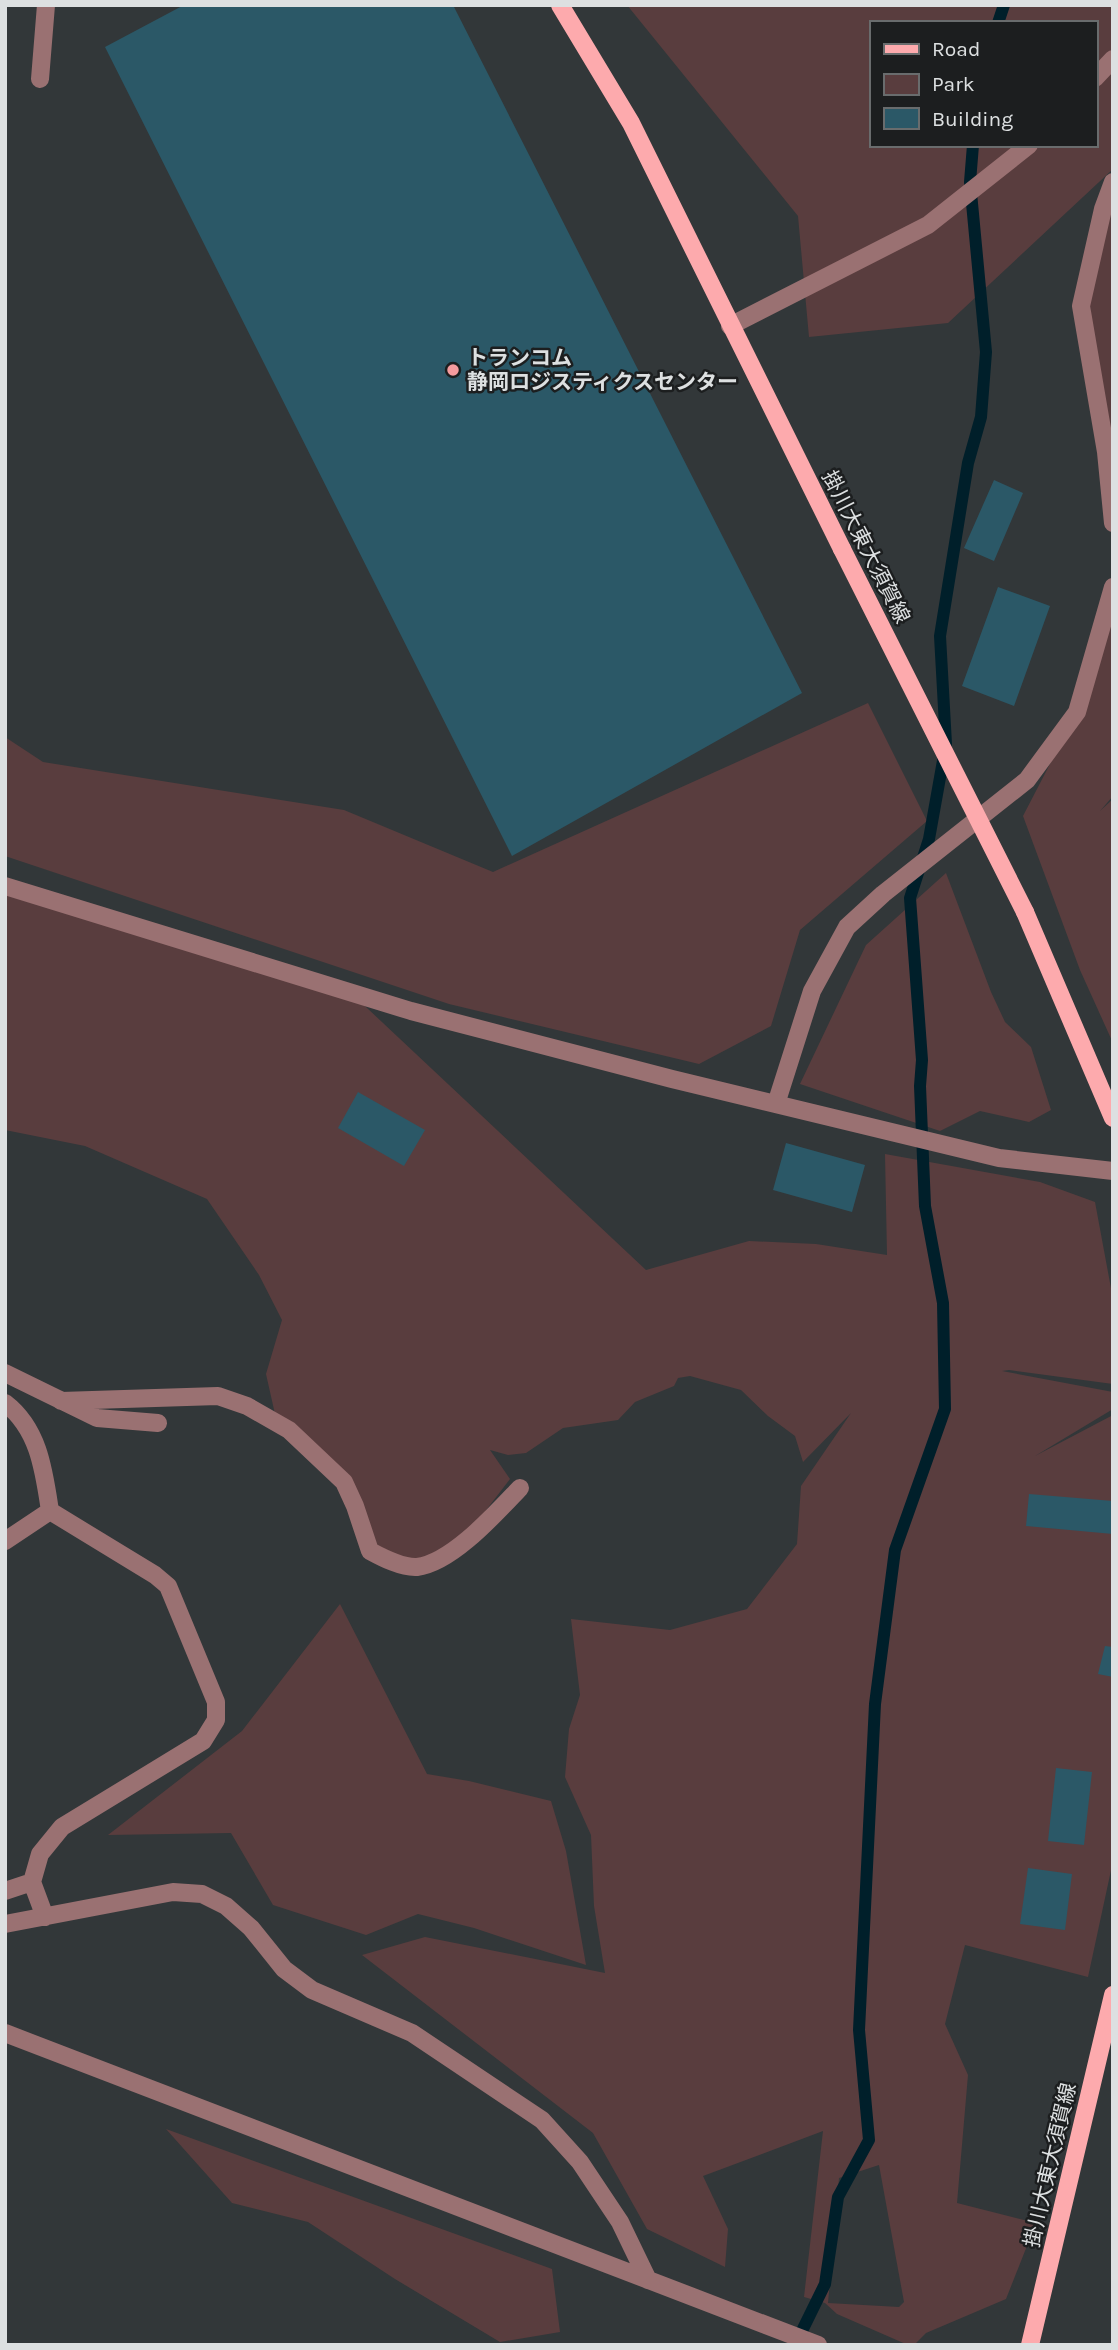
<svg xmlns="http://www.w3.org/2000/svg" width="1118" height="2350" viewBox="0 0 1118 2350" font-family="Karla,'Noto Sans JP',sans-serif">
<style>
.green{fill:#593d3e;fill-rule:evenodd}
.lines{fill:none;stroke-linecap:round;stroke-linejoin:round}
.stream{stroke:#001f2a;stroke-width:12}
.building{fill:#2b5867}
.minor{stroke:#9a7172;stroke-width:18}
.major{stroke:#fdaaad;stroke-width:18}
.major-bridge{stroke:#fdaaad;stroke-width:18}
.poi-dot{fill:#f59b9e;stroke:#1c1e1f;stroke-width:2.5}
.labels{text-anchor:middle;stroke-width:5;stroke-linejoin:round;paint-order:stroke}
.poi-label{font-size:21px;font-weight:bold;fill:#dde0e1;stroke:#1c1e1f;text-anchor:start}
.street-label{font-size:21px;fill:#dde0e1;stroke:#1c1e1f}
</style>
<rect width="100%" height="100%" fill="#323739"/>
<path class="green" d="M627 5H1113V169L948 323 809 337 798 216ZM871 23H1095V145H871Z
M1113 193V523L1087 278Z
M1113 587V796L1100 811 1113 799V1043L1080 970 1023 816 1077 712Z
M868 703 927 821 800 930 771 1026 699 1064 449 1004 5 856V737L43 762 344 810 493 872Z
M946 873 991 992 1005 1022 1031 1047 1051 1110 1029 1122 980 1111 940 1131 800 1084 866 945Z
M5 884 350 992 646 1270 749 1241 816 1244 887 1255 885 1154 1040 1182 1095 1202 1113 1299V1384L1009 1370 1002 1371 1113 1392V1409L1035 1456 1113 1415V1861L1088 1977 965 1945 945 2024 968 2075 957 2203 1036 2223 1006 2299 926 2333 914 2345H908L837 2314 825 2303 804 2297 823 2131 703 2176 728 2229 725 2267 647 2229 593 2133 362 1955 425 1937 605 1973 594 1906 591 1835 565 1777 569 1729 580 1695 571 1619 670 1630 747 1609 797 1544 801 1486 851 1413 803 1462 795 1436 768 1416 741 1390 690 1376 678 1378 674 1386 635 1402 618 1420 563 1428 526 1453 508 1455 490 1450 510 1479 457 1548 416 1567 377 1555 333 1473 277 1423 266 1374 282 1320 259 1275 207 1199 85 1146 5 1130ZM879 2165 904 2302 899 2307 828 2303 839 2178Z
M340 1604 427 1774 469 1781 551 1801 566 1851 586 1965 474 1928 418 1914 366 1935 273 1905 231 1833 108 1835 242 1731Z
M166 2129 552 2269 560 2332 500 2342 395 2279 308 2222 232 2203Z"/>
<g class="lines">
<path class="stream" d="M998 23 1004 5
M796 2343 825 2284 838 2197 869 2140 859 2030 875 1704 895 1550 945 1409 943 1303 925 1206 920 1086 922 1060 910 898 929 839 946 744 940 636 968 463 981 417 986 352 970 182 973 145"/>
</g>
<path class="building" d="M184 5H453L802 693 512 856 105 47Z
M994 480 1023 493 994 561 964 548Z
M998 587 1050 606 1014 706 962 686Z
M358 1092 425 1130 404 1166 338 1128Z
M786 1143 865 1165 852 1212 773 1190Z
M1029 1494 1113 1501V1534L1026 1526Z
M1105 1646 1113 1647V1677L1098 1674Z
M1056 1768 1092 1772 1084 1845 1048 1841Z
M1028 1868 1072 1874 1065 1930 1020 1924Z"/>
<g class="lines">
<path class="minor" d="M1095 78 1113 59
M40 79 46 5
M1113 182 1103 209 1081 306 1106 452 1113 523
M730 326 928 225 1029 145
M5 886 411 1011 672 1079 999 1158 1113 1171
M776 1104 812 991 847 927 883 894 1027 780 1077 712 1113 587
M5 1373 97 1418 158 1423
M61 1401 218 1396 247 1406 289 1430 344 1482 355 1506 370 1551C383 1558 402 1568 417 1567 452 1563 497 1512 520 1488
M5 1403C39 1429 44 1471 50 1511L5 1541
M5 1891 32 1882
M45 1917 32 1882 40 1854 62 1827 203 1741 216 1720V1702L168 1586 155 1575 50 1511
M5 1924 173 1892 202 1894 226 1906 251 1928 284 1969 312 1990 412 2033 542 2120 580 2162 620 2222 648 2280
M5 2033 818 2345"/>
<path class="major" d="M560 5 631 123 842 549
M1025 912 1113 1118
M1030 2345 1113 1995"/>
<path class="major-bridge" d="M842 549 1025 912"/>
</g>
<circle class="poi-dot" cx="453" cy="370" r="7"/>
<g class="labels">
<g class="poi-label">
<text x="467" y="365">トランコム<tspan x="467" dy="24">静岡ロジスティクスセンター</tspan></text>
</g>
<g class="street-label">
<text transform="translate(866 547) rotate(63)" y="7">掛川大東大須賀線</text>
<text transform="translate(1050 2165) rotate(-77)" y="7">掛川大東大須賀線</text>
</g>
</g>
<rect width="1118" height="2350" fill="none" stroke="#dde0e1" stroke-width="14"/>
<rect x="870" y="21" width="228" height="126" fill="#1c1e1f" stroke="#696c6d" stroke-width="2"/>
<rect x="884" y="44" width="35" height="10" fill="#fdaaad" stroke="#696c6d" stroke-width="2"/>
<text x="932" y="56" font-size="21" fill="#dde0e1">Road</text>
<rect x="884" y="74" width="35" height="21" fill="#593d3e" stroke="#696c6d" stroke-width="2"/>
<text x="932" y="91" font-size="21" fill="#dde0e1">Park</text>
<rect x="884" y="108" width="35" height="21" fill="#2b5867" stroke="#696c6d" stroke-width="2"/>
<text x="932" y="126" font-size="21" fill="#dde0e1">Building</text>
</svg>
